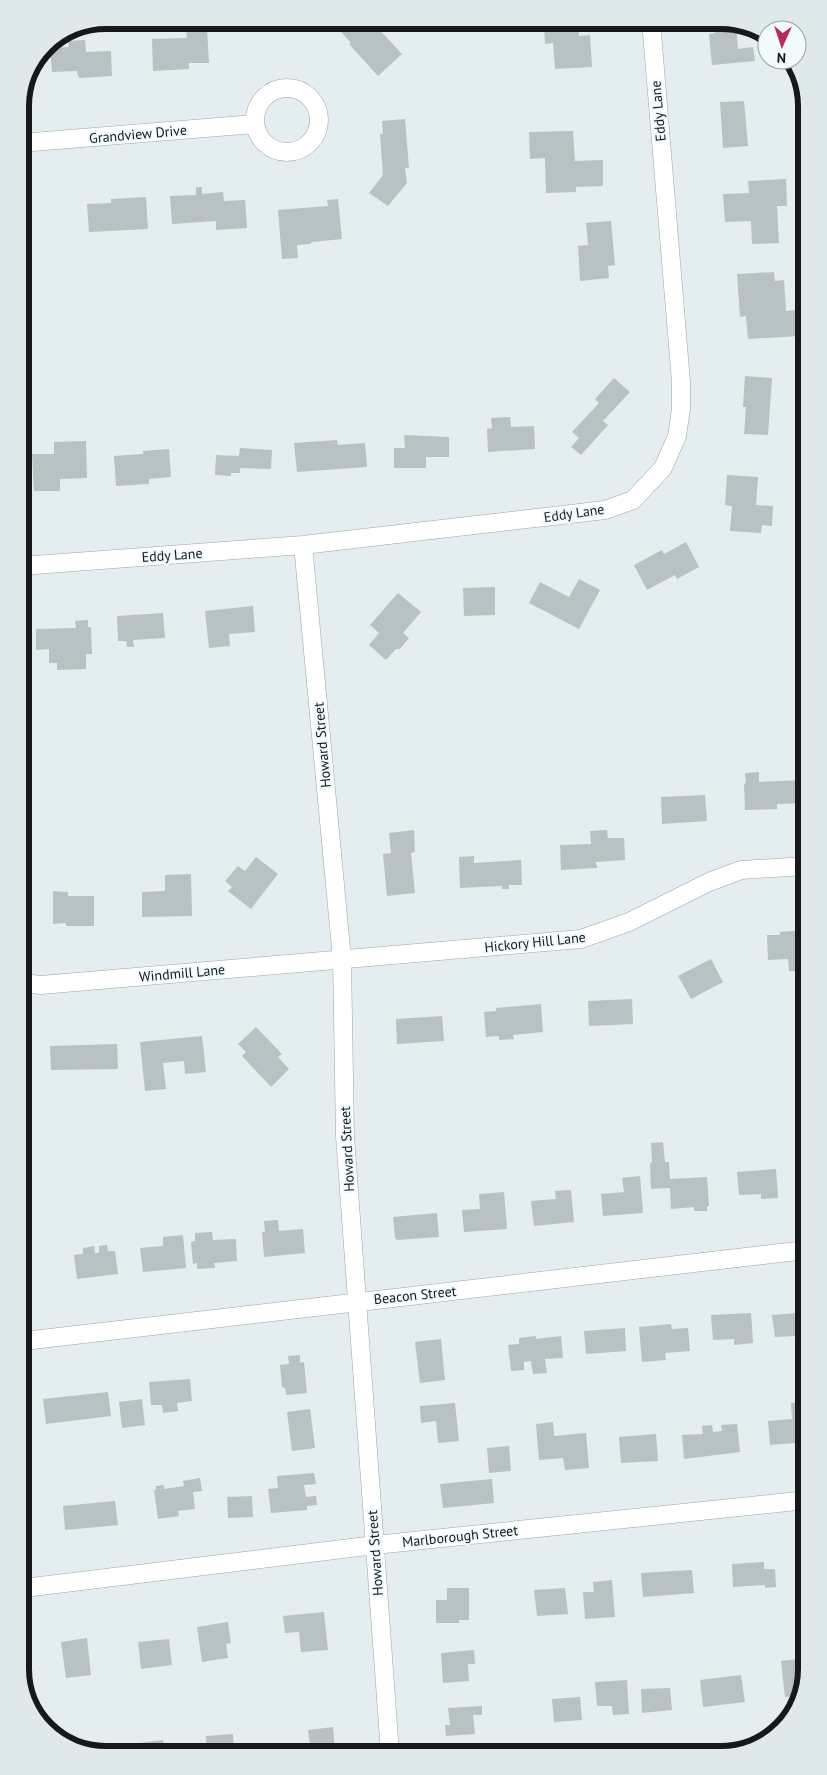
<svg xmlns="http://www.w3.org/2000/svg" width="827" height="1775" viewBox="0 0 827 1775" font-family="'PT Sans',sans-serif">
<style>
.building{fill:#b8c1c3}
.lines{fill:none;stroke-linecap:round;stroke-linejoin:round}
.minor-casing{stroke:#9ca5a7;stroke-width:19}
.minor{stroke:#fff;stroke-width:18}
.labels{text-anchor:middle;stroke-width:4.5;stroke-linejoin:round;paint-order:stroke}
.street-label{font-size:14px;fill:#16191a;stroke:#f1fbfd}
.rim{fill:none;stroke:#16191a;stroke-width:6}
</style>
<rect width="100%" height="100%" fill="#e4edef"/>
<path class="building" d="M714 20H727L736 24 738 49 753 47 755 61 712 65 709 34 715 33Z
M552 22H578L579 36 590 35 592 67 555 69 553 43 545 44 544 26H552Z
M334 24H374L402 54 378 76 349 44 351 43Z
M226 25H252V31L226 30Z
M207 29 209 63H189V69L153 71 152 39 187 38 186 30Z
M85 40 86 52 111 51 112 76 80 78 78 76 77 71 52 72 50 48 69 47 68 41Z
M744 101 748 146 723 148 720 102Z
M405 119 409 168H405L407 183 388 206 369 193 383 175 380 134H383L382 121Z
M573 131 575 161 603 160V186L576 187V192L546 193 545 158 530 159 529 132Z
M786 179 787 206H777L779 243 752 244 751 221 725 222 723 194 749 193 748 181Z
M196 187H202V194L223 192 224 201 245 200 247 228 216 230V221L172 224 170 196 196 195Z
M146 197 148 229 89 232 87 204 111 203V199Z
M338 199 342 239 312 242 310 244 297 245 298 258 282 259 278 210 328 206 327 200Z
M611 221 615 265 608 266 609 278 580 281 578 246 588 245 586 223Z
M774 272 775 281 784 280 786 311 796 310 798 336 748 339 746 316 740 317 737 274Z
M745 376 772 378 768 435 744 434 746 407H743Z
M614 378 630 392 603 421 608 425 581 455 571 447 579 438 572 432 599 403 595 399Z
M510 417 511 427 534 426 535 449 488 452 487 429 492 428 491 418Z
M404 435 449 437V457H426V468H394V448H405Z
M337 440 338 445 365 443 367 467 297 472 294 443Z
M86 441 87 478 60 479V491H34L32 454H54V442Z
M240 448 272 450 271 469 240 468V473H231V476L215 475 216 455 239 456Z
M169 449 171 477 149 479V484L116 486 114 456 143 454V451Z
M727 475 758 477 756 505 773 506 772 526 762 525 761 533 730 531 732 506 725 505Z
M686 542 699 567 677 579 675 575 647 590 634 565 662 550 664 554Z
M579 579 600 590 579 629 529 603 540 582 569 597Z
M495 587V615L464 616 463 588Z
M398 593 421 612 403 633 409 638 400 649H396L386 660 369 645 379 633 370 625Z
M253 606 255 632 229 634 230 646 209 648 205 611Z
M163 613 165 638 133 640 134 647H127L126 641H118L117 616Z
M88 620V627H91L92 654H86V669L57 670V663H49V649L36 650V629L76 628 75 621Z
M759 772V782L803 780 804 803 777 804V809L745 810 744 784 746 783 745 773Z
M705 795 707 821 662 824 661 797Z
M414 830 415 852 411 853 415 893 387 896 383 854 391 853 389 833Z
M607 830 608 838H624L625 860 596 862 597 868 561 870 560 845 591 844 590 831Z
M474 856V863L521 860 522 885H509V889H502V886L460 888 459 857Z
M256 857 278 874 251 909 228 891 232 887 225 881 238 866 245 871Z
M191 874 192 916 142 917V892L165 891V875Z
M53 891 68 892V896H94V926H67L65 923 53 924Z
M805 930V957H803L804 971H789L788 959 768 960 767 935H780V932Z
M711 959 723 982 691 999 678 976Z
M632 999 633 1024 589 1026 588 1001Z
M541 1004 543 1032 513 1035 514 1039 499 1040V1036L486 1037 484 1012 496 1011V1008Z
M442 1016 444 1041 397 1044 396 1019Z
M256 1027 282 1054 278 1057 289 1069 271 1087 242 1056 246 1052 238 1044Z
M202 1036 206 1072 185 1074 184 1061 163 1063 166 1089 145 1091 140 1042Z
M117 1044 118 1069 51 1070 50 1046Z
M663 1142 665 1162H669L670 1179 707 1177 709 1206H707V1211H694V1207L671 1209 670 1188 651 1189 650 1164 652 1162 651 1143Z
M776 1169 778 1198 761 1199V1194L739 1195 737 1172Z
M640 1176 643 1213 603 1216 601 1194 624 1192 622 1178Z
M571 1190 574 1222 534 1226 531 1201 556 1199 555 1191Z
M504 1192 507 1229 464 1232 462 1210 480 1209 479 1194Z
M437 1213 439 1237 397 1240 395 1238 393 1217Z
M278 1220 279 1231 303 1229 305 1253 264 1257 262 1232H265L264 1221Z
M212 1232 213 1240 236 1239 237 1261 214 1263 215 1268 197 1269V1263L193 1264 191 1242 195 1241V1233Z
M183 1235 186 1268 143 1272 140 1248 163 1246V1237Z
M107 1245 108 1251H115L118 1274 77 1279 74 1255 83 1254V1248L94 1246 95 1253H99V1246Z
M806 1308V1347H801V1340H795V1336L775 1337 772 1315 798 1313V1309Z
M751 1313 753 1343 734 1345V1339L713 1340 711 1315Z
M671 1324 672 1329 688 1328 690 1351 665 1353 666 1360 642 1362 639 1327Z
M625 1328 626 1351 586 1354 584 1331Z
M536 1336V1339L561 1336 563 1358 545 1359 547 1373 533 1374 531 1361 524 1362V1370L511 1371 508 1345 519 1344V1338Z
M441 1339 445 1380 420 1383 415 1342Z
M300 1355V1363L304 1362 307 1393 286 1395 285 1388 282 1387 280 1365 289 1364 288 1356Z
M190 1379 192 1401 177 1403 178 1411 163 1413 162 1405H151L149 1382Z
M108 1392 111 1416 46 1424 43 1399Z
M142 1399 145 1425 122 1428 119 1402Z
M806 1401V1442L770 1445 768 1421 792 1419 791 1403Z
M455 1403 459 1441 438 1443 436 1421 421 1423 420 1406Z
M310 1409 315 1448 292 1451 287 1412Z
M553 1422 554 1436 586 1433 589 1468 565 1470 563 1458 539 1460 536 1424Z
M737 1424 740 1452 684 1459 682 1435 703 1434 702 1426 712 1425 713 1432 722 1431 721 1425Z
M656 1434 658 1461 621 1463 619 1437Z
M509 1446 511 1471 489 1473 487 1448Z
M314 1473 316 1484 304 1485 306 1497 316 1496 317 1505 307 1506V1510L271 1513 268 1489 278 1488 277 1476Z
M200 1478 202 1491 193 1492 195 1509 178 1511 179 1516 158 1519 154 1490H156V1486L164 1485V1489L184 1486 183 1481Z
M492 1479 494 1503 443 1508 440 1484Z
M252 1496 253 1517 228 1518 227 1497Z
M115 1501 118 1525 65 1530 63 1506Z
M803 1558H807V1584L805 1585Z
M764 1562V1569H775L776 1587 765 1588V1585L733 1587 732 1564Z
M692 1570 694 1593 643 1597 641 1573Z
M612 1580 615 1617 585 1619 583 1592H594L593 1582Z
M447 1588H469V1620H459V1623H436V1600H447Z
M565 1588 568 1614 537 1616 534 1590Z
M324 1612 328 1650 301 1652 299 1632 285 1633 283 1616Z
M228 1622 231 1643 226 1644 228 1658 202 1662 197 1627Z
M87 1638 91 1675 66 1678 61 1642Z
M169 1639 172 1665 141 1669 138 1642Z
M474 1650 475 1664H468L469 1681 443 1683 441 1653Z
M799 1659 800 1669 807 1668V1670L798 1696 785 1697 781 1661Z
M741 1675 745 1702 703 1707 700 1680Z
M627 1680 629 1714 613 1715 612 1706H597L595 1682Z
M670 1688 672 1710 642 1713 641 1689Z
M580 1697 582 1720 554 1722 552 1699Z
M482 1706V1715H473L475 1734 446 1736 445 1725H450L448 1708Z
M333 1727 335 1753H311L308 1730Z
M233 1734 234 1754H207L206 1736Z
M163 1740 165 1754 116 1755 115 1746Z"/>
<g class="lines">
<defs>
<path id="minor" d="M255 120a32 32 0 1 1 64 0a32 32 0 1 1-64 0Z
M20 143 255 124
M303 545 342 959 345 1136 390 1753
M21 566 303 545 605 510 633 500 663 468 677 436 681 409V382L651 21
M23 983 41 985 581 939 629 922 709 882 741 870 805 866
M24 1341 806 1250
M24 1588 375 1545 807 1500"/>
</defs>
<use href="#minor" class="minor-casing"/>
<use href="#minor" class="minor"/>
</g>
<g class="labels">
<g class="street-label">
<text transform="translate(658 111) rotate(-95)" y="5">Eddy Lane</text>
<text transform="translate(138 134) rotate(-5)" y="5">Grandview Drive</text>
<text transform="translate(574 513) rotate(-8)" y="5">Eddy Lane</text>
<text transform="translate(172 555) rotate(-4)" y="5">Eddy Lane</text>
<text transform="translate(322 745) rotate(-95)" y="5">Howard Street</text>
<text transform="translate(535 942) rotate(-6)" y="5">Hickory Hill Lane</text>
<text transform="translate(182 973) rotate(-5)" y="5">Windmill Lane</text>
<text transform="translate(347 1149) rotate(-93)" y="5">Howard Street</text>
<text transform="translate(415 1295) rotate(-6)" y="5">Beacon Street</text>
<text transform="translate(460 1536) rotate(-6)" y="5">Marlborough Street</text>
<text transform="translate(375 1553) rotate(-94)" y="5">Howard Street</text>
</g>
</g>
<path d="M0 0H827V1775H0ZM106 29H721A77 77 0 0 1 798 106V1669A77 77 0 0 1 721 1746H106A77 77 0 0 1 29 1669V106A77 77 0 0 1 106 29Z" fill="#dfe9eb" fill-rule="evenodd"/>
<path class="rim" d="M106 29H721A77 77 0 0 1 798 106V1669A77 77 0 0 1 721 1746H106A77 77 0 0 1 29 1669V106A77 77 0 0 1 106 29Z"/>
<g transform="translate(782 45) rotate(183)"><circle r="24" fill="#f1fbfd" stroke="#99a1a2"/>
<path d="M0-4L9 19L0 12L-9 19Z" fill="#b72a5e"/>
<text y="-8" font-size="14" font-weight="bold" text-anchor="middle" fill="#16191a">N</text>
</g>
</svg>
